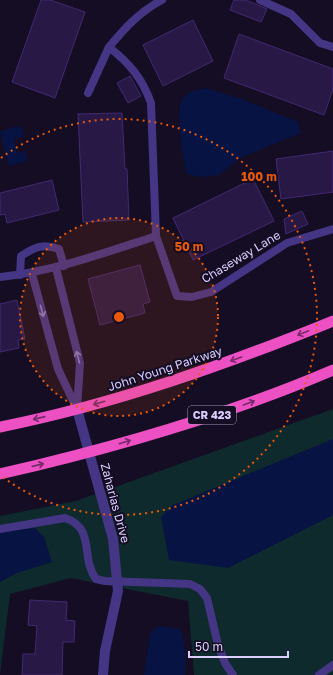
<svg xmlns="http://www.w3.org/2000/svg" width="333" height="675" viewBox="0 0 333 675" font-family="'Golos Text',sans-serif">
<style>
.green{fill:#0f2a2d}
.water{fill:#071342}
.building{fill:#281845;stroke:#432972}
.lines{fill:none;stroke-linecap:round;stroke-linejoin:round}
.service{stroke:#453585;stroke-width:8}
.minor{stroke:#453585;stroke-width:10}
.trunk{stroke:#ed50c2;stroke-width:11}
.oneway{stroke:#897abc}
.oneway2{stroke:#762b6b}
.ring{fill:none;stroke:#e8590c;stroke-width:2;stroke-dasharray:2 4}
.labels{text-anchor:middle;stroke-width:4;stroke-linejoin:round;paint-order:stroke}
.shield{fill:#140d23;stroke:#a095bd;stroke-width:1}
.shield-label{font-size:11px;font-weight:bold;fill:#dccfff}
.street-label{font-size:12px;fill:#dccfff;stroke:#140d23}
.centre{fill:#e8590c;stroke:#140d23;stroke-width:2}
.ring-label{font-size:12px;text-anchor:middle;font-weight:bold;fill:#e8590c;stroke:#140d23;stroke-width:4;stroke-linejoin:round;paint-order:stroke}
</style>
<rect width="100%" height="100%" fill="#140d23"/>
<path class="green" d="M333 409V675H194L188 601 71 578 10 594 0 675V516L76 501Z"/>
<path class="water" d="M205 88 239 98 298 122 301 133 240 158 219 175 202 177 187 174C183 161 176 114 181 102 185 92 196 90 205 88Z
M17 126 18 128 22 127 24 136 14 139 17 153 25 151 27 161 9 166 0 132Z
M333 439V515L228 568 169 560 161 517 173 505Z
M35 528 44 537 52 562 17 573 0 582V531Z
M160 626 180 629C185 644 187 659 185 675H144L150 635 154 628Z"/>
<path class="building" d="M41 0H50L85 12 55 98 12 82Z
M234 0H246L267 9 261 22 230 10Z
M193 20 213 61 163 86 143 45Z
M239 34 333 69V89L324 115 224 78Z
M130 76 141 96 128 103 117 83Z
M122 113 125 169H127L129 220 83 222 78 114Z
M333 151V192L281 199 276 159Z
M253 179 274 221 193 260 173 218Z
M52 180 59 210 7 223 5 214 0 215V193Z
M302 211 308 224 286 234 284 219Z
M140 265 150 302 143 304 145 313 100 325 88 279Z
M17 300 25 339 18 340 19 348 0 352V304Z
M30 600 67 602 66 620 75 621 74 642H63L62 675H22L23 654H35L37 626 28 625Z"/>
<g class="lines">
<path class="service" d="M162 0C139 12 125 28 109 47 130 64 142 78 151 103L156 236 177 296 192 297 211 292 287 243 333 229
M260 0 291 14 320 43 333 47
M88 93 109 47
M56 268 80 363 77 409
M32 274 58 369 77 409
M20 275 21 256C35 247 43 243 59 249L64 266
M0 277C55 271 104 253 156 236
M0 529 65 518C96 528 80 558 96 579L105 581 190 584 200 589 207 598 218 645 225 663 233 675
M319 675 333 665"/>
<path class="minor" d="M77 409 113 539 118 591 105 651 103 675"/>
<path class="trunk" d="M0 427C115 404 225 365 333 321
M0 474C113 448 226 416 333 370"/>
</g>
<defs><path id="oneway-shaft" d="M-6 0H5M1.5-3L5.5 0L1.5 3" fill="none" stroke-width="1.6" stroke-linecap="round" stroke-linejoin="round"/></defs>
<g class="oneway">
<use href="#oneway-shaft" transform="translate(42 311) rotate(75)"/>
<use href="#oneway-shaft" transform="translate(78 357) rotate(-104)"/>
</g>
<g class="oneway2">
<use href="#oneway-shaft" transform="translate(303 333) rotate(158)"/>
<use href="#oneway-shaft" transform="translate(236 359) rotate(160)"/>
<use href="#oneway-shaft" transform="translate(99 403) rotate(164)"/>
<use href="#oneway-shaft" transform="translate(249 403) rotate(-20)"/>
<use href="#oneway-shaft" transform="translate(39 418) rotate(167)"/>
<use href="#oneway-shaft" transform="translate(125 442) rotate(-17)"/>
<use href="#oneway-shaft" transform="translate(38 465) rotate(-13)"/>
</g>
<circle cx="119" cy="317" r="99" fill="#e8590c" fill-opacity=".12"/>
<g class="ring">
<circle cx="119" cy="317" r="99"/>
<path d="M1 158A198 198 0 1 1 1 476"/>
</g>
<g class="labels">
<rect class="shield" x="188" y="406" width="48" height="18" rx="3"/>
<g class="shield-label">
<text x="212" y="419">CR 423</text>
</g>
<g class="street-label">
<text transform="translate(241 257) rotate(-31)" y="4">Chaseway Lane</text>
<text transform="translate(165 369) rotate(-18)" y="4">John Young Parkway</text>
<text transform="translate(115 503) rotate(75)" y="4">Zaharias Drive</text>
</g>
</g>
<circle cx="119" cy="317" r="6" class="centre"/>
<g class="ring-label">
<text x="259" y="181">100 m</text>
<text x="189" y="251">50 m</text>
</g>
<path d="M189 651v6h99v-6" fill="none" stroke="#dccfff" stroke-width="2"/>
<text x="195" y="651" font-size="12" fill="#dccfff" stroke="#140d23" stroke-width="3" paint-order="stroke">50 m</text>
</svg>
